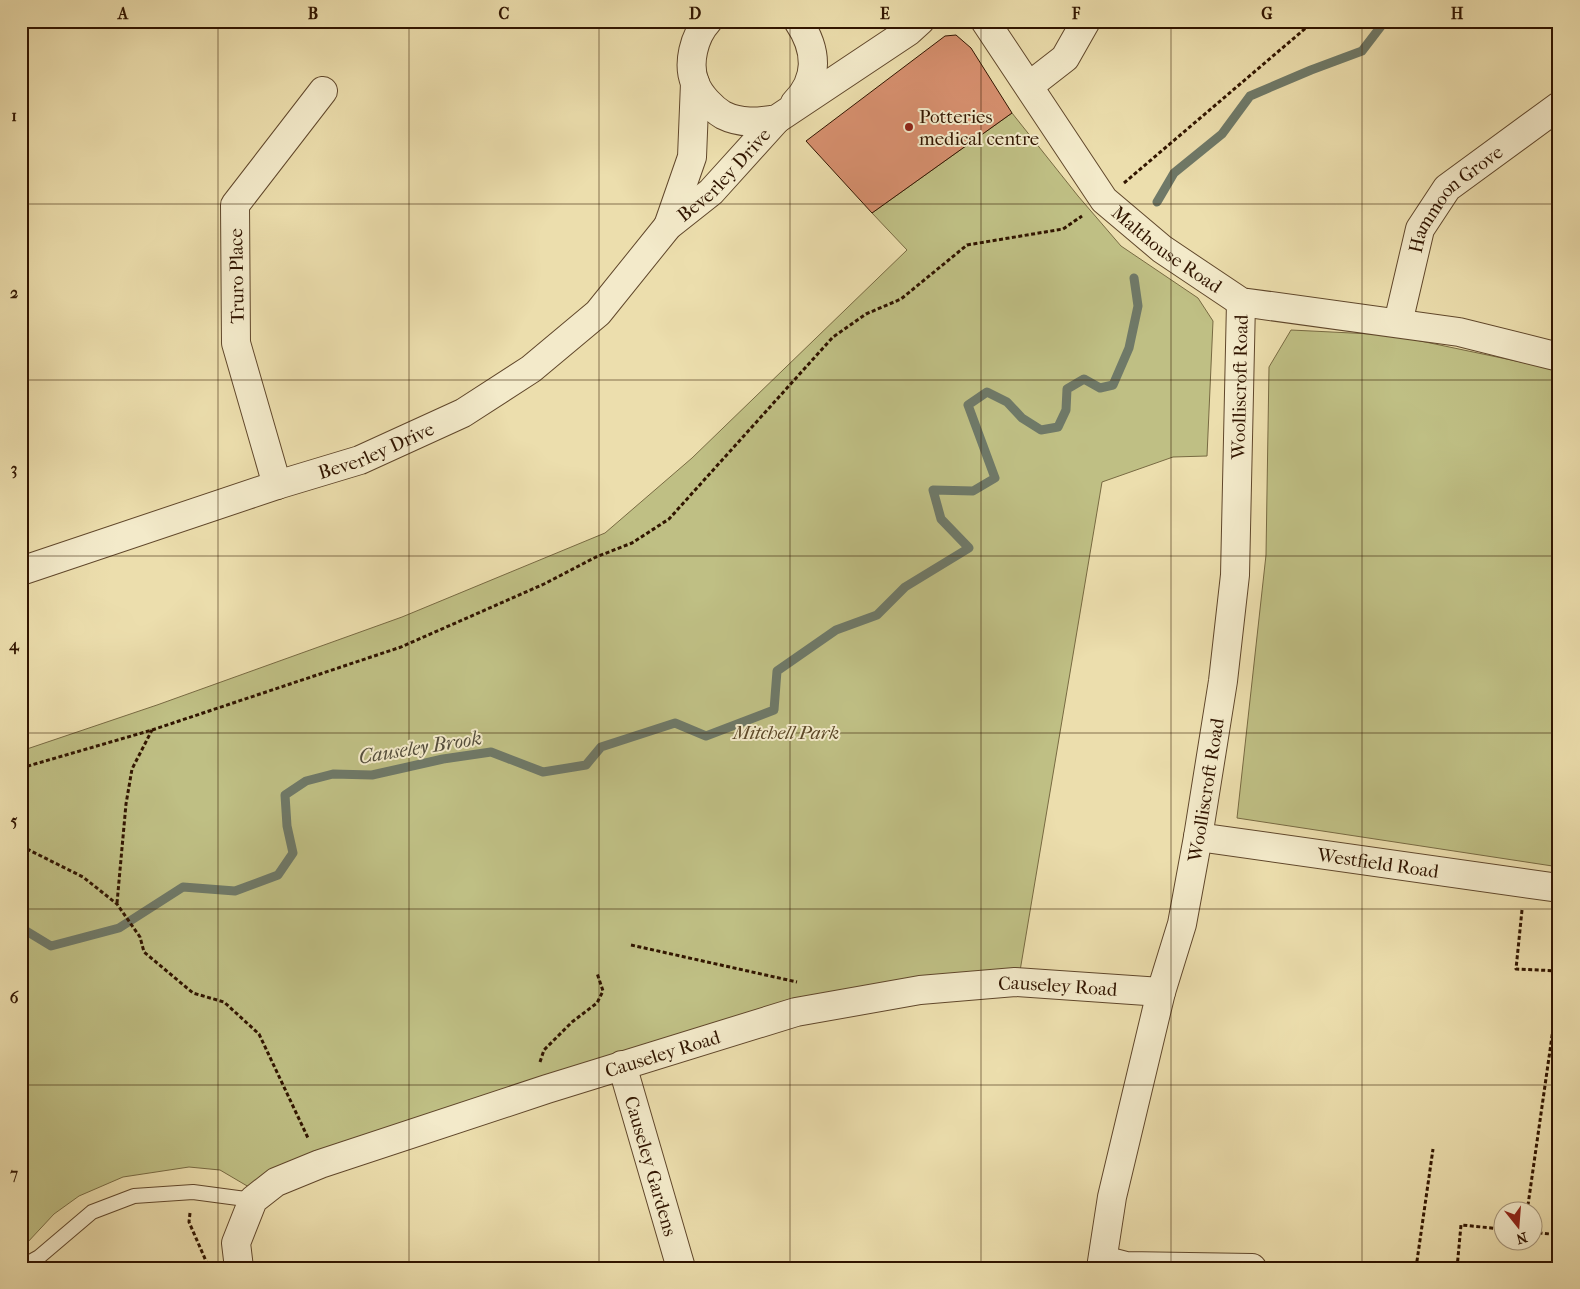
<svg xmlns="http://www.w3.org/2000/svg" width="1580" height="1289" viewBox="0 0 1580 1289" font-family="'IM FELL French Canon',serif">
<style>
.green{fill:#bfbf84;stroke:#786a42}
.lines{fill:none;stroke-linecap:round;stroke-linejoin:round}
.stream{stroke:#6f7968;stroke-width:9}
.building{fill:#d68f6e;stroke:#311500}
.service-casing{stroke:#60472b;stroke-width:16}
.minor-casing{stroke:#60472b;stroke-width:30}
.tertiary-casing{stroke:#60472b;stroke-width:30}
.path{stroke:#311500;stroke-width:3;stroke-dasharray:4 2.5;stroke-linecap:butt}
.service{stroke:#f3eaca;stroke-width:14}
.minor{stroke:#f3eaca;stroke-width:28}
.tertiary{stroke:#f3eaca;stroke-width:28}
.grid{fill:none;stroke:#311500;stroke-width:1;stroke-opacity:0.55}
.poi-dot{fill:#8f2418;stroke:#f3eaca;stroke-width:2}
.labels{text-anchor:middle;stroke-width:4;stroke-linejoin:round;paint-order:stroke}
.poi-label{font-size:19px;fill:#311500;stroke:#f3eaca;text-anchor:start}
.street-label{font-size:19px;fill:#311500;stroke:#f3eaca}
.park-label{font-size:19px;font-style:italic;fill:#5c4828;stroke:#f3eaca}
.water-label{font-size:20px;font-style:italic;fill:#554f3d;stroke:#f3eaca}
.neatline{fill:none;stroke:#311500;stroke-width:2}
.grid-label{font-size:16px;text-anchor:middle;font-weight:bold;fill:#311500}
</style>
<rect width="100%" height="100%" fill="#ecdead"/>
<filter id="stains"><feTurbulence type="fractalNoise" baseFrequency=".004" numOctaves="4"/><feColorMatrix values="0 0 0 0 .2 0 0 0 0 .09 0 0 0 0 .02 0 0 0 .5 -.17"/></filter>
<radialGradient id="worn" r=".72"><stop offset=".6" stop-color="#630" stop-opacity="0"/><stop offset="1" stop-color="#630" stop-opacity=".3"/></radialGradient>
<path class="green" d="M1012 113 1078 196 1121 246 1198 298 1213 321 1207 456 1173 457 1102 482 1020 971 927 979 254 1190 220 1170 189 1167 123 1177 79 1196 54 1214 26 1244 21 1247V751L157 705 402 617 605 533 692 458 907 250 872 213Z
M1291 330 1392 335 1559 370V867L1237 818 1266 555 1269 367Z"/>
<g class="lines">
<path class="stream" d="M1157 202 1174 173 1222 134 1250 96 1311 70 1362 51 1385 21
M21 926 23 929 51 946 119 928 183 887 235 891 278 875 293 853 287 826 285 795 306 781 333 774 372 775 443 759 491 752 543 772 586 765 601 747 675 723 706 736 774 710 777 671 836 630 877 615 905 587 969 548 941 519 933 490 973 491 995 478 968 405 987 392 1007 402 1022 418 1041 430 1058 427 1066 410 1067 389 1084 379 1100 388 1113 385 1129 348 1138 306 1134 278"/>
</g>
<path class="building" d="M956 35 971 48 1012 113 872 213 806 141 945 36Z"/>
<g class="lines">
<defs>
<path id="service" d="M21 1267 39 1257 92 1212 134 1196 193 1192 253 1200"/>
<g id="minor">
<path id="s1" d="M985 21 1104 200 1162 249 1241 302 1459 332 1559 357"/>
<path d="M1029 86 1065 58 1086 21"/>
<path id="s2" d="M1398 323 1420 229 1447 188 1559 106"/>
<path d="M277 485 236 343 235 205 323 91"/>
<path id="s3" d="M1198 837 1559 888"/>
<path id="s4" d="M622 1065 681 1268"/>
<path d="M1103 1260 1126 1266 1252 1268"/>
<path id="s5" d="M239 1268 236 1243 253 1200 276 1182 320 1164 547 1089 796 1012 920 990 1015 982 1161 992"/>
<path id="s6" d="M1101 1268 1112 1197 1161 992 1182 924 1198 837 1223 681 1235 575 1241 302"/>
</g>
<g id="tertiary">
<path d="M708 21C694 36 687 64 695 83 699 95 713 109 723 115 741 124 758 122 777 119L909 31 920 21"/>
<path d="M795 103C820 78 817 49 798 21"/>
<path d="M668 226 692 157 695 83"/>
<path id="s7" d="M21 571 277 485 360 460 463 413 531 369 598 313 668 226 711 192 777 119"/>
</g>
</defs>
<use href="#service" class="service-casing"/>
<use href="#minor" class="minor-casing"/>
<use href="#tertiary" class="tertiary-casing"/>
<path class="path" d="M1124 183 1314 21
M21 768 152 730 401 647 544 584 596 557 632 543 669 519 833 337 866 314 901 299 967 245 1063 229 1082 216
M21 846 83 877 117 904 140 937 144 952 193 993 224 1002 259 1034 308 1138
M117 903 126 804 132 769 152 730
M1522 910 1516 969 1559 971
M631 945 797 982
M540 1062 544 1050 572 1022 597 1003 603 991 597 973
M1527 1212 1559 987
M190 1213 189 1222 209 1268
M1532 1232 1559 1235
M1416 1268 1433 1149
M1457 1268 1461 1225 1502 1229"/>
<use href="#service" class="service"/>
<use href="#minor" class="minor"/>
<use href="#tertiary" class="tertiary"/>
</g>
<path class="grid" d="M218 21V1268M409 21V1268M599 21V1268M790 21V1268M981 21V1268M1171 21V1268M1362 21V1268M21 204H1559M21 380H1559M21 556H1559M21 733H1559M21 909H1559M21 1085H1559"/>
<circle class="poi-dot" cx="909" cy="127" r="5"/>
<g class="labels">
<g class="poi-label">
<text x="919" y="123">Potteries<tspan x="919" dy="22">medical centre</tspan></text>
</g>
<g class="street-label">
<text dy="7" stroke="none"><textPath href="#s7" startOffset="826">Beverley Drive</textPath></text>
<text dy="7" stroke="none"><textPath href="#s2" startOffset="142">Hammoon Grove</textPath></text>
<text dy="7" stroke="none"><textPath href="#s1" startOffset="295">Malthouse Road</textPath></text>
<text transform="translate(236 276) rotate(-91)" y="7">Truro Place</text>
<text dy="7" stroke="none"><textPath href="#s6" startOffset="895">Woolliscroft Road</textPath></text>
<text dy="7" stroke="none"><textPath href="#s7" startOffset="375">Beverley Drive</textPath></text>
<text dy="7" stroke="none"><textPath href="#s6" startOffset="490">Woolliscroft Road</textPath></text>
<text dy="7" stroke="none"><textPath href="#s3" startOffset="182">Westfield Road</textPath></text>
<text dy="7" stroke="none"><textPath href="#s5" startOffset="912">Causeley Road</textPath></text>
<text dy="7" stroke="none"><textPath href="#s5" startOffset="508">Causeley Road</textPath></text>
<text dy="7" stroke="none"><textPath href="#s4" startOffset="105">Causeley Gardens</textPath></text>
</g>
<g class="park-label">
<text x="786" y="739">Mitchell Park</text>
</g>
<g class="water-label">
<text transform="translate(420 747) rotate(-9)" y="7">Causeley Brook</text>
</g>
</g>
<rect width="1580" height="1289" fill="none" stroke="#ecdead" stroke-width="55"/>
<g transform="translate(1518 1226) rotate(163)"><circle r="24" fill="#f3eaca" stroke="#a59579"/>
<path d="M0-4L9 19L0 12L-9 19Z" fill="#8f2418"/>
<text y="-8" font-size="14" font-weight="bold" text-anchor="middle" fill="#311500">N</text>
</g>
<rect x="28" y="28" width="1524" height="1234" class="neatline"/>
<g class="grid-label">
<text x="123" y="19">A</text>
<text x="313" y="19">B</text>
<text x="504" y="19">C</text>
<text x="695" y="19">D</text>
<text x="885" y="19">E</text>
<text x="1076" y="19">F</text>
<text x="1267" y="19">G</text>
<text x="1457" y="19">H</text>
<text x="14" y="121">1</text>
<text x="14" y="298">2</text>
<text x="14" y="474">3</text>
<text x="14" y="650">4</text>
<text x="14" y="826">5</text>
<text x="14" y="1003">6</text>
<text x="14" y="1179">7</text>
</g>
<rect width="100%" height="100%" filter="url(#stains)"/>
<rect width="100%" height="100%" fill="url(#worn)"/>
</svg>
